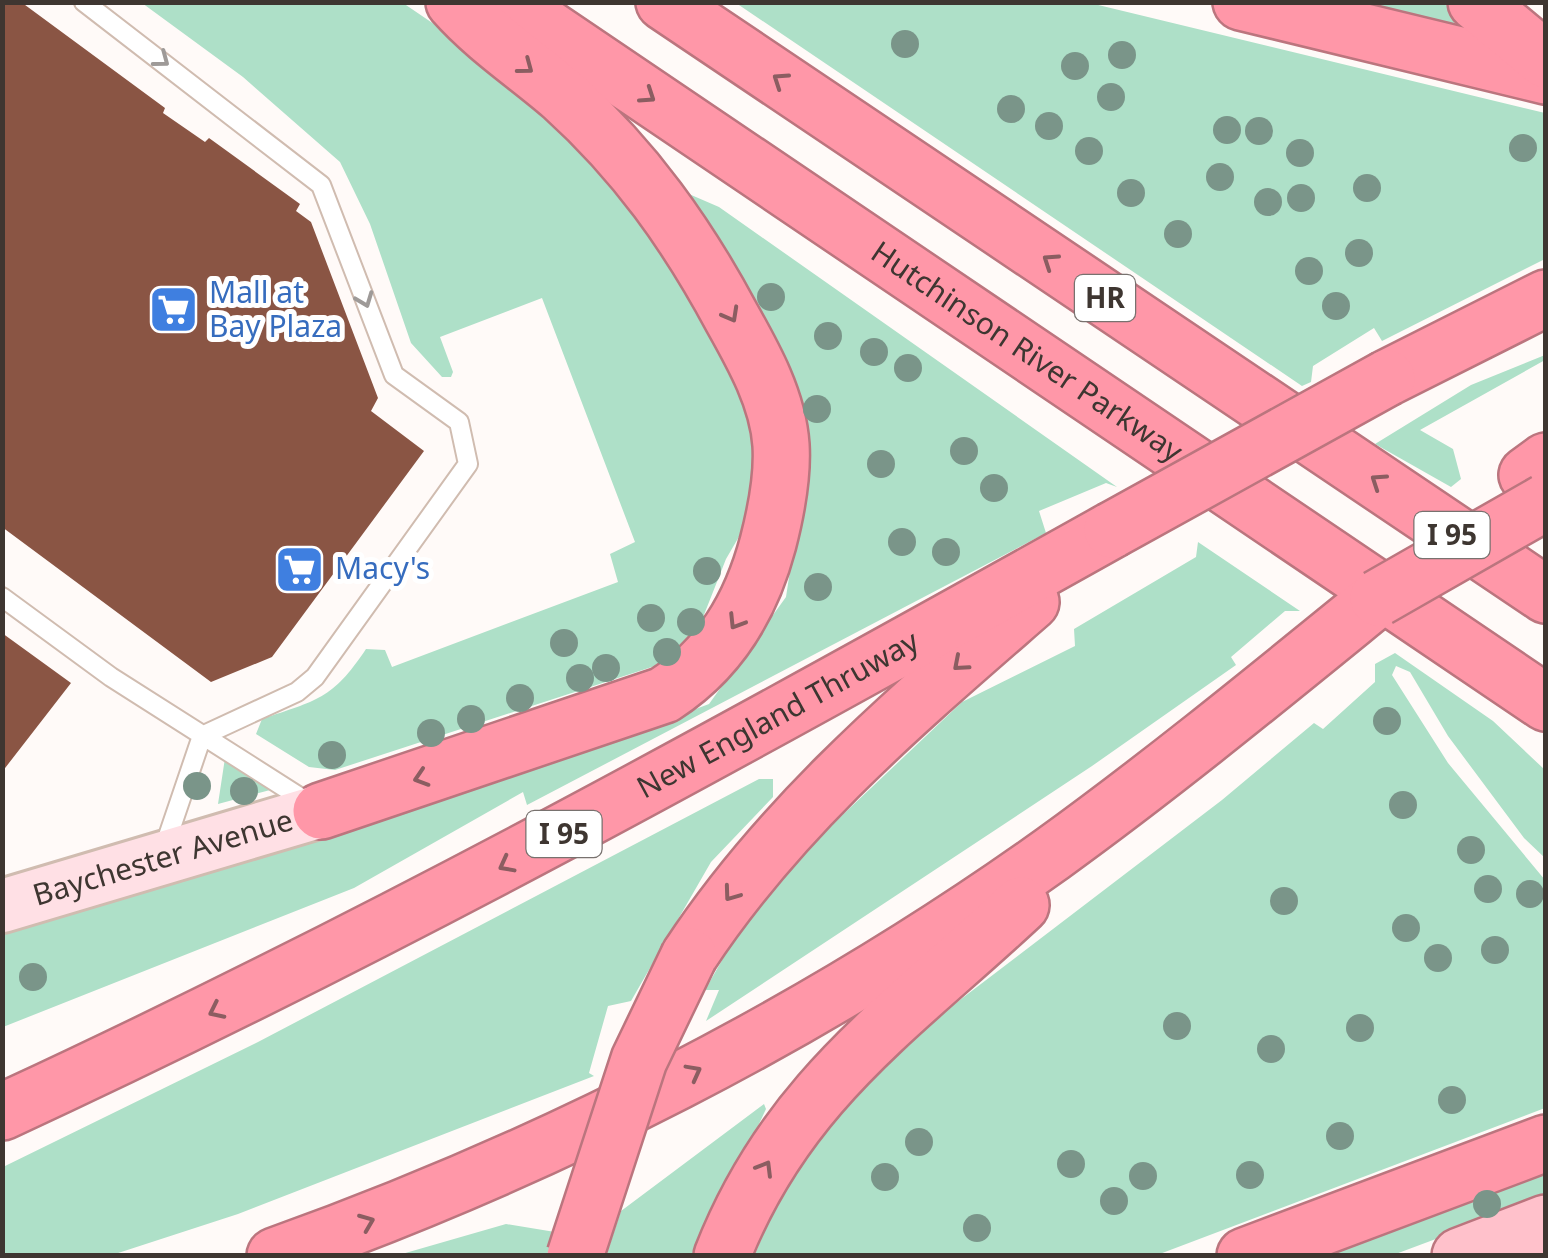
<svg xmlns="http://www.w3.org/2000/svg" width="1548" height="1258" viewBox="0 0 1548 1258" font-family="'Noto Sans',sans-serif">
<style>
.green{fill:#aee0c8}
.building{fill:#8a5544}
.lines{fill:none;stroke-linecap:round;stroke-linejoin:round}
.lane-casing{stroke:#d0bcb0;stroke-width:22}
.secondary-casing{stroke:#d0bcb0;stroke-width:58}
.primary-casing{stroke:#bb757e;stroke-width:60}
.highway-casing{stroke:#bb757e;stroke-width:60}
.lane{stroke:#fff;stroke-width:18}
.secondary{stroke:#ffe0e5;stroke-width:52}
.primary{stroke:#ffc1cb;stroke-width:55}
.highway{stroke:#ff97a8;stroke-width:55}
.highway-bridge-casing{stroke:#bb757e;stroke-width:60;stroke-linecap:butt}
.highway-bridge{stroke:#ff97a8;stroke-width:55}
.tree{fill:#7a9589}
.oneway{stroke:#9e9a98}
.oneway2{stroke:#8b5d61}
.labels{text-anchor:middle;stroke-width:10;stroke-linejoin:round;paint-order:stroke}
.shield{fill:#fff;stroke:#78726f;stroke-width:2.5}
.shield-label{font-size:28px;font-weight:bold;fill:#3e3631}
.shop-label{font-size:30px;fill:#366cbe;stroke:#fff;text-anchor:start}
.street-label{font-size:30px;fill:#3e3631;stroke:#fff}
</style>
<rect width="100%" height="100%" fill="#fffaf8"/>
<path class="green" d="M142 3H403L522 84 622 177 760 415 751 516 726 559 696 635 661 664 335 770 309 767 256 734 262 719C317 700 332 700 366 649L385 650 392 667 618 582 610 554 635 542 542 298 440 337 453 372 451 377H442L411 343 370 224 340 162 243 77Z
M736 3H1090L1545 113V259L1382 341 1374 328 1313 366 1311 382 1302 386Z
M1344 3H1444L1455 17 1454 30Z
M682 191 719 207 1117 487 1106 483 1039 511 1046 533 527 805 523 792 354 888 3 1027V922L648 727 709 704 786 597 806 467Z
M1545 355V360L1420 430 1453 449 1461 479 1451 487 1375 444 1471 385Z
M1198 542 1300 611H1285L1231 657 1236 665 1092 766 706 1021 719 990H705L733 941 797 858 962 702 1075 646 1074 629 1196 557Z
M1395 653 1493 721 1545 770V858L1524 838 1448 736 1410 672 1396 666 1392 675 1448 763 1545 880V1108L1157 1255 754 1256 796 1159 876 1064 1222 800 1314 723 1323 729 1375 682V664Z
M225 758 274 789 218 804Z
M759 779H773V797L711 862 631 1001 608 1006 589 1073 594 1076 238 1214 112 1255H3V1167L258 1042Z
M764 1104 766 1109 720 1208 704 1255 606 1256 621 1211Z
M1545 1170V1198L1393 1255 1314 1256Z
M506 1224 555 1232 547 1255 395 1256Z"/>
<path class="building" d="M2 2H21L165 108 163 113 205 142 209 138 300 204 296 211 311 222 378 398 371 411 424 451 272 657 211 682 2 527Z
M2 633 71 683 2 772Z"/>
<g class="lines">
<defs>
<path id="lane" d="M84 2 321 185 394 375 459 422 468 464 315 677 297 692 202 736 164 848
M2 597 111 677 309 803"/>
<g id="secondary">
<path id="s1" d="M2 906 321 811"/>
</g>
<path id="primary" d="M1460 1256 1546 1223"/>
<g id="highway">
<path id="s2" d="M509 2 1546 703"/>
<path d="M664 2 1546 595"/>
<path d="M1241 2 1546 76"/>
<path d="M1476 2 1546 60"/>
<path d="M1387 378 1546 298"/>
<path d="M1527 475 1546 461"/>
<path d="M321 811 664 695C720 659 751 607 768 543 776 512 783 477 781 445 778 400 754 357 732 318 687 234 635 161 563 96 526 64 487 39 454 2"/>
<path d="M689 956C781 816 906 711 1031 602"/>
<path id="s3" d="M2 1112C383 936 747 734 1112 530"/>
<path d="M275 1256C549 1158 815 1023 1052 854 1164 773 1271 685 1378 598"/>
<path d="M722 1256C786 1092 899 1019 1021 905"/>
<path d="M1245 1256 1546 1143"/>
</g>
</defs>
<use href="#lane" class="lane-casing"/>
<use href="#secondary" class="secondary-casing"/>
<use href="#primary" class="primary-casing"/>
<use href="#highway" class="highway-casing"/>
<use href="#lane" class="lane"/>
<use href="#secondary" class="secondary"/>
<use href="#primary" class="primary"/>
<use href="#highway" class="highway"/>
<defs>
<path id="highway-bridge" d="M1112 530 1387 378
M1378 598 1546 502
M575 1256 639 1060 689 956"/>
</defs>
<use href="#highway-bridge" class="highway-bridge-casing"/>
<use href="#highway-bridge" class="highway-bridge"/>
</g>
<g class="tree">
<circle cx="905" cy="44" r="14"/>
<circle cx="1122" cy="55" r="14"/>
<circle cx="1075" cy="66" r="14"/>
<circle cx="1111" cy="97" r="14"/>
<circle cx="1011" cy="109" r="14"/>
<circle cx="1049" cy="126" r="14"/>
<circle cx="1227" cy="130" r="14"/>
<circle cx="1259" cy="131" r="14"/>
<circle cx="1523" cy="148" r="14"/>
<circle cx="1089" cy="151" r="14"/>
<circle cx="1300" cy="153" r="14"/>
<circle cx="1220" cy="177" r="14"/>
<circle cx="1367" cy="188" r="14"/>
<circle cx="1131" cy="193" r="14"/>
<circle cx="1301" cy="198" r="14"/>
<circle cx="1268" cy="202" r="14"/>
<circle cx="1178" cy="234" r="14"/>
<circle cx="1359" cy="253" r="14"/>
<circle cx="1309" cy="271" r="14"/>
<circle cx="771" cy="297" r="14"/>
<circle cx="1336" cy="306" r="14"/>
<circle cx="828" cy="336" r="14"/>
<circle cx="874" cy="352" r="14"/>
<circle cx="908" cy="368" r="14"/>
<circle cx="817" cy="409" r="14"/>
<circle cx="964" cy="451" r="14"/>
<circle cx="881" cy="464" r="14"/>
<circle cx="994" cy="488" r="14"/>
<circle cx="902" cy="542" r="14"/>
<circle cx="946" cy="552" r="14"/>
<circle cx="707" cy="571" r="14"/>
<circle cx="818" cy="587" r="14"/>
<circle cx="651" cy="618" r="14"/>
<circle cx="691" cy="622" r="14"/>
<circle cx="564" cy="643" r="14"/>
<circle cx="667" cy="652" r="14"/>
<circle cx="606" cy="668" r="14"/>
<circle cx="580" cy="678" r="14"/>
<circle cx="520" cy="698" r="14"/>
<circle cx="471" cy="719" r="14"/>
<circle cx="1387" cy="721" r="14"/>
<circle cx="431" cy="733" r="14"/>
<circle cx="332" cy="755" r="14"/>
<circle cx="197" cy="786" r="14"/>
<circle cx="244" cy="791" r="14"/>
<circle cx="1403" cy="805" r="14"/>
<circle cx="1471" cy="850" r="14"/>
<circle cx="1488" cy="889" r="14"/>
<circle cx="1530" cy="894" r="14"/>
<circle cx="1284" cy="901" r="14"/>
<circle cx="1406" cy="928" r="14"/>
<circle cx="1495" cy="950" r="14"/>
<circle cx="1438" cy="958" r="14"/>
<circle cx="33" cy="977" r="14"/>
<circle cx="1177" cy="1026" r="14"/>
<circle cx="1360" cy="1028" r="14"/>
<circle cx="1271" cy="1049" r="14"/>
<circle cx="1452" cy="1100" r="14"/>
<circle cx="1340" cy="1136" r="14"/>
<circle cx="919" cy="1142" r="14"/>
<circle cx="1071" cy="1164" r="14"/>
<circle cx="1250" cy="1175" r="14"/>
<circle cx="1143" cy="1176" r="14"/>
<circle cx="885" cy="1177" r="14"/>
<circle cx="1114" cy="1201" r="14"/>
<circle cx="1487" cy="1204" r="14"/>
<circle cx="977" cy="1228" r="14"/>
</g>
<defs><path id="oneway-chevron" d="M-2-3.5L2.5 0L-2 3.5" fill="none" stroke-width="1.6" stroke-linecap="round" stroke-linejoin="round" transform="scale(2.5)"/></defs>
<g class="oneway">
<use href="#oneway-chevron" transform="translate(162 60) rotate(37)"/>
<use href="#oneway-chevron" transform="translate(365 300) rotate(69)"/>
</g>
<g class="oneway2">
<use href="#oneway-chevron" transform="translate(526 67) rotate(37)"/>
<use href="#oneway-chevron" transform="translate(780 80) rotate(-146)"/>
<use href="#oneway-chevron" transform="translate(648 96) rotate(34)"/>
<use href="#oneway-chevron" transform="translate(1050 261) rotate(-146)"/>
<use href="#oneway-chevron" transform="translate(731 315) rotate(61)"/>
<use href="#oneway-chevron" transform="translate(1378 481) rotate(-146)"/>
<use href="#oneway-chevron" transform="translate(736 622) rotate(122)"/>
<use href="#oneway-chevron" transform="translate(960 664) rotate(139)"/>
<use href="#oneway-chevron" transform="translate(421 778) rotate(162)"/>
<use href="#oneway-chevron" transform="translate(506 865) rotate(152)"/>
<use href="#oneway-chevron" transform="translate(731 894) rotate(126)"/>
<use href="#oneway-chevron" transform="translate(216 1011) rotate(154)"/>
<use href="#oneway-chevron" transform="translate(694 1072) rotate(-28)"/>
<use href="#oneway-chevron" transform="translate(765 1168) rotate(-59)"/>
<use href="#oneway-chevron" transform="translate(367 1222) rotate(-22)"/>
</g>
<defs>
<symbol id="supermarket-square" viewBox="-11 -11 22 22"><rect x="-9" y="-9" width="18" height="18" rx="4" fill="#3f7fe0" stroke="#fff"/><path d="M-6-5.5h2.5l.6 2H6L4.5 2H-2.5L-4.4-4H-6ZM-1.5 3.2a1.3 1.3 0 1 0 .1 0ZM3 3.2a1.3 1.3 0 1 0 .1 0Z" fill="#fff"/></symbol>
</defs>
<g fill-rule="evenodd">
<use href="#supermarket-square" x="146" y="282" width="55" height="55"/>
<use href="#supermarket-square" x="272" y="542" width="55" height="55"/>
</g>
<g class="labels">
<g class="shield">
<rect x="1075" y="275" width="60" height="46" rx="8"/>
<rect x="1414.5" y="512" width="75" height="46" rx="8"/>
<rect x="526.5" y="811" width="75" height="46" rx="8"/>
</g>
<g class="shield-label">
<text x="1105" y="308">HR</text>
<text x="1452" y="545">I 95</text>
<text x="564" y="844">I 95</text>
</g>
<g class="shop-label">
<text x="209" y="303">Mall at<tspan x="209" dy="34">Bay Plaza</tspan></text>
<text x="335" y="579">Macy's</text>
</g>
<g class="street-label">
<text dy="10" stroke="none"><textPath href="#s2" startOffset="625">Hutchinson River Parkway</textPath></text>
<text dy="10" stroke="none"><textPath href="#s3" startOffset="872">New England Thruway</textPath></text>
<text dy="10" stroke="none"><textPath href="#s1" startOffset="168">Baychester Avenue</textPath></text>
</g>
</g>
<rect width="1548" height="1258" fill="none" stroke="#3e3631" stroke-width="10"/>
</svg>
